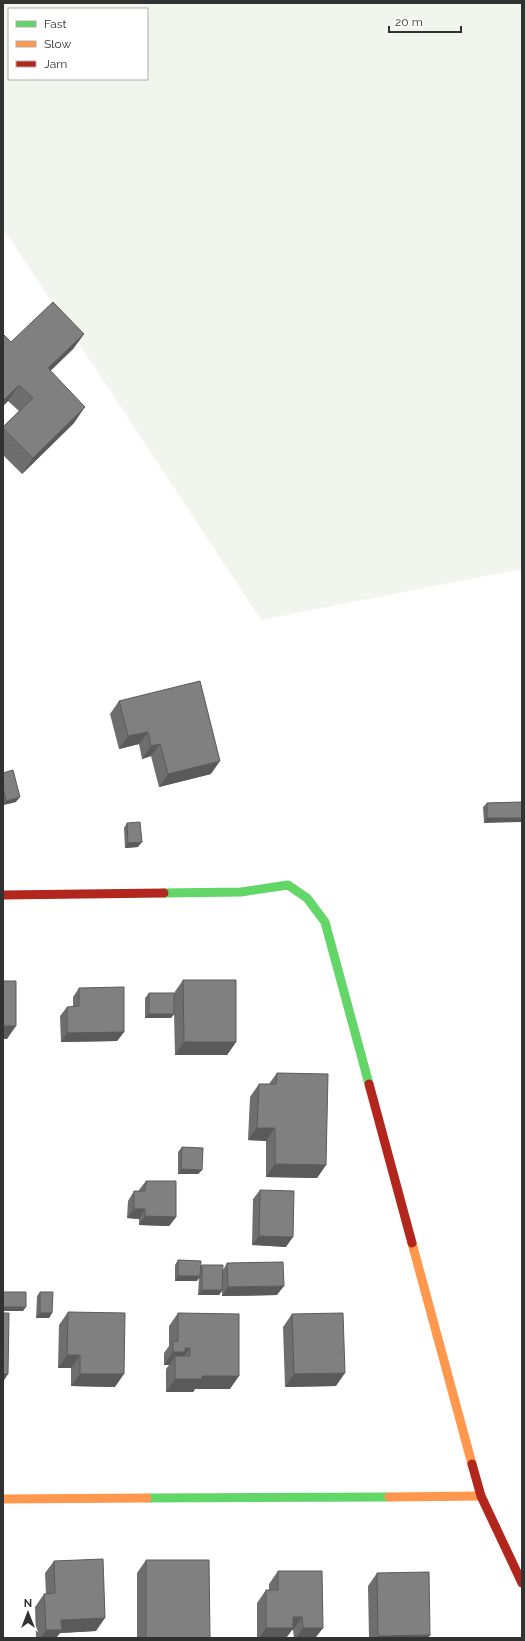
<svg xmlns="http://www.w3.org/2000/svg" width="525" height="1641" viewBox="0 0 525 1641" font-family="Raleway,sans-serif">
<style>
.green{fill:#f2f5ed;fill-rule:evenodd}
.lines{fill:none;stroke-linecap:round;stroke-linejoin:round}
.fast{stroke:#63d668;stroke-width:9}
.slow{stroke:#ff974d;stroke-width:9}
.jam{stroke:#b3261e;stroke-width:9}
.wall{fill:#6e6e6e}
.shaded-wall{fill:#5a5a5a}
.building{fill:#808080;stroke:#5a5a5a}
</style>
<rect width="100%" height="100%" fill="#fff"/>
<path class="green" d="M3 3H522V569L261 620 3 228ZM9 9H147V79H9Z"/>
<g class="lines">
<path class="fast" d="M164 893 241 892 288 885 307 898 325 922 369 1084
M147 1498 389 1497"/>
<path class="slow" d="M412 1243 472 1464
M389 1497 481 1496
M3 1499 147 1498"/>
<path class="jam" d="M3 895 164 893
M369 1084 412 1243
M472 1464 481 1496 522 1583"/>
</g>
<path class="wall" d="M3 334 11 342 84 334 73 349 50 371 74 423 22 474 3 455V427L19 411 8 401 3 406Z
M119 701 211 774 159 787 151 756 142 759 139 744 119 749 110 714Z
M3 773 16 802 3 805Z
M522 802 484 823 483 807 487 803Z
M127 823 138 847 125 848 124 828Z
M183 980 236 1042 227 1055H175L174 1012V1014L171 1018H145V998L149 993H174Z
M79 988 124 1032 117 1041 61 1042 60 1016 67 1007H73V997Z
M277 1073 326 1165 317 1178 266 1177V1141L248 1140 250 1097 259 1084H269Z
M182 1147 202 1170 198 1174H178V1152Z
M146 1181 176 1217 169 1226 139 1225V1219L127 1218 128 1201 134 1191H139V1190Z
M260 1190 286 1247 252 1245 253 1199Z
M178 1260 200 1267 202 1265 223 1270 227 1263 277 1295 222 1296V1291L219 1295H198L199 1278 197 1281H175V1265Z
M40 1292 52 1313 49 1318H36L37 1296Z
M68 1312 115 1387 71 1386V1368H58L59 1325Z
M178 1313 230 1389H195L193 1392H166V1369L169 1365H164V1353L169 1346V1326Z
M292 1314 336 1386 285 1387 283 1327Z
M146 1560 210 1638H137V1573Z
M54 1561 96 1631 60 1633 56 1638H36L35 1607 44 1594H46L45 1573Z
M278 1571 323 1628 315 1638H294L293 1630H292L286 1638H257V1603L266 1590H269V1584Z
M377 1573 430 1635 428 1638H369L368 1586Z"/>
<path class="shaded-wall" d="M84 334 73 349 37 384 48 368Z
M19 385 8 401 3 406V401Z
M85 407 74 423 22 474 33 458Z
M148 732 139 744 119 749 128 736Z
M160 744 151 756 142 759 151 746Z
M220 761 211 774 159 787 168 774Z
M20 797 16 802 3 805 6 801Z
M487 818H522V822L484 823Z
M142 842 138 847 125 848 128 843Z
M149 1014H174L171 1018H145Z
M3 1026H16L7 1039H3Z
M124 1032 117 1041 61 1042 67 1033Z
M184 1042H236L227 1055H175Z
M257 1128H275L266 1141 248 1140Z
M275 1164 326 1165 317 1178 266 1177Z
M181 1169 202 1170 198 1174H178Z
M134 1209H145L139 1219 127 1218Z
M145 1216 176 1217 169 1226 139 1225Z
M259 1236 293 1237 286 1247 252 1245Z
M178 1276H200L197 1281H175Z
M284 1286 277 1295 222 1296 228 1287Z
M202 1290H222L219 1295H198Z
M3 1307H26L23 1311H3Z
M40 1313H52L49 1318H36Z
M185 1348H190L181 1361 175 1356 169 1365H164L173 1352Z
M67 1355H80L71 1368H58Z
M345 1373 336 1386 285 1387 294 1374Z
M3 1374H8L3 1382Z
M80 1374H124L115 1387 71 1386Z
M202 1376H239L230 1389H195L193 1392H166L175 1379Z
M293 1617H302L293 1630H292L286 1638H259L266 1628Z
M105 1618 96 1631 60 1633 56 1638H40L46 1630 61 1620Z
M303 1628H323L315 1638H296Z
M430 1635 428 1638H376L378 1636Z"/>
<path class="building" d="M53 302 84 334 48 368 85 407 33 458 3 428V427L33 398 19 385 3 401V334L11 342Z
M200 681 220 761 168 774 160 744 151 746 148 732 128 736 119 701Z
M13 770 20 797 6 801 3 787V773Z
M522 802V818H487V803Z
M140 822 142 842 128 843 127 823Z
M183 980H236V1042H184Z
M3 981H16V1026H3Z
M124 987V1032L67 1033V1007L79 1006V988Z
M149 993H174V1014H149Z
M277 1073 328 1074 326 1165 275 1164V1128H257L259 1084H276Z
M182 1147 203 1148 202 1170 181 1169Z
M146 1181H176V1217L145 1216V1209H134V1191H145Z
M260 1190 294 1191 293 1237 259 1236Z
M178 1260 201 1261 200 1276H178Z
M283 1262 284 1286 228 1287 227 1263Z
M202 1265H223L222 1290H202Z
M3 1292H26V1307H3Z
M40 1292H53L52 1313H40Z
M68 1312 125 1313 124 1374H80V1355H67Z
M3 1313H9L8 1374H3Z
M178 1313 239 1314V1376H202V1379H175V1356H190V1348H185V1352H173V1341H178Z
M343 1313 345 1373 294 1374 292 1314Z
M103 1559 105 1618 61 1620 62 1630H46L44 1594 55 1593 54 1561Z
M146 1560H209L210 1638H146Z
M278 1571H322L323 1628H303L302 1617H293V1628H266V1590H278Z
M429 1572 430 1635 378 1636 377 1573Z"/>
<rect width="525" height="1641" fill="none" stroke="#323232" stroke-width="8"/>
<rect x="8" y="8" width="140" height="72" fill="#ffffff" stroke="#adadad"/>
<rect x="16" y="21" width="20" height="6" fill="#63d668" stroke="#adadad"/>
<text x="44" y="28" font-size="12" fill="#323232">Fast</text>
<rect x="16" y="41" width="20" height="6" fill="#ff974d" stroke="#adadad"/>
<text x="44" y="48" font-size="12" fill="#323232">Slow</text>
<rect x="16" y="61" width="20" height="6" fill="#b3261e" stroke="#adadad"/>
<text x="44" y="68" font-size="12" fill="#323232">Jam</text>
<g transform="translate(28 1613)" stroke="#ffffff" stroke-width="3" paint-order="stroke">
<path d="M0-3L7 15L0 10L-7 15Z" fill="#323232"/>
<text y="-6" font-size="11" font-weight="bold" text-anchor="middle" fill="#323232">N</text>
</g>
<path d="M389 26v6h72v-6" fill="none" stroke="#323232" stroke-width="2"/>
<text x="395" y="26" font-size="12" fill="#323232" stroke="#ffffff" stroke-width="3" paint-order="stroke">20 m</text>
</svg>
